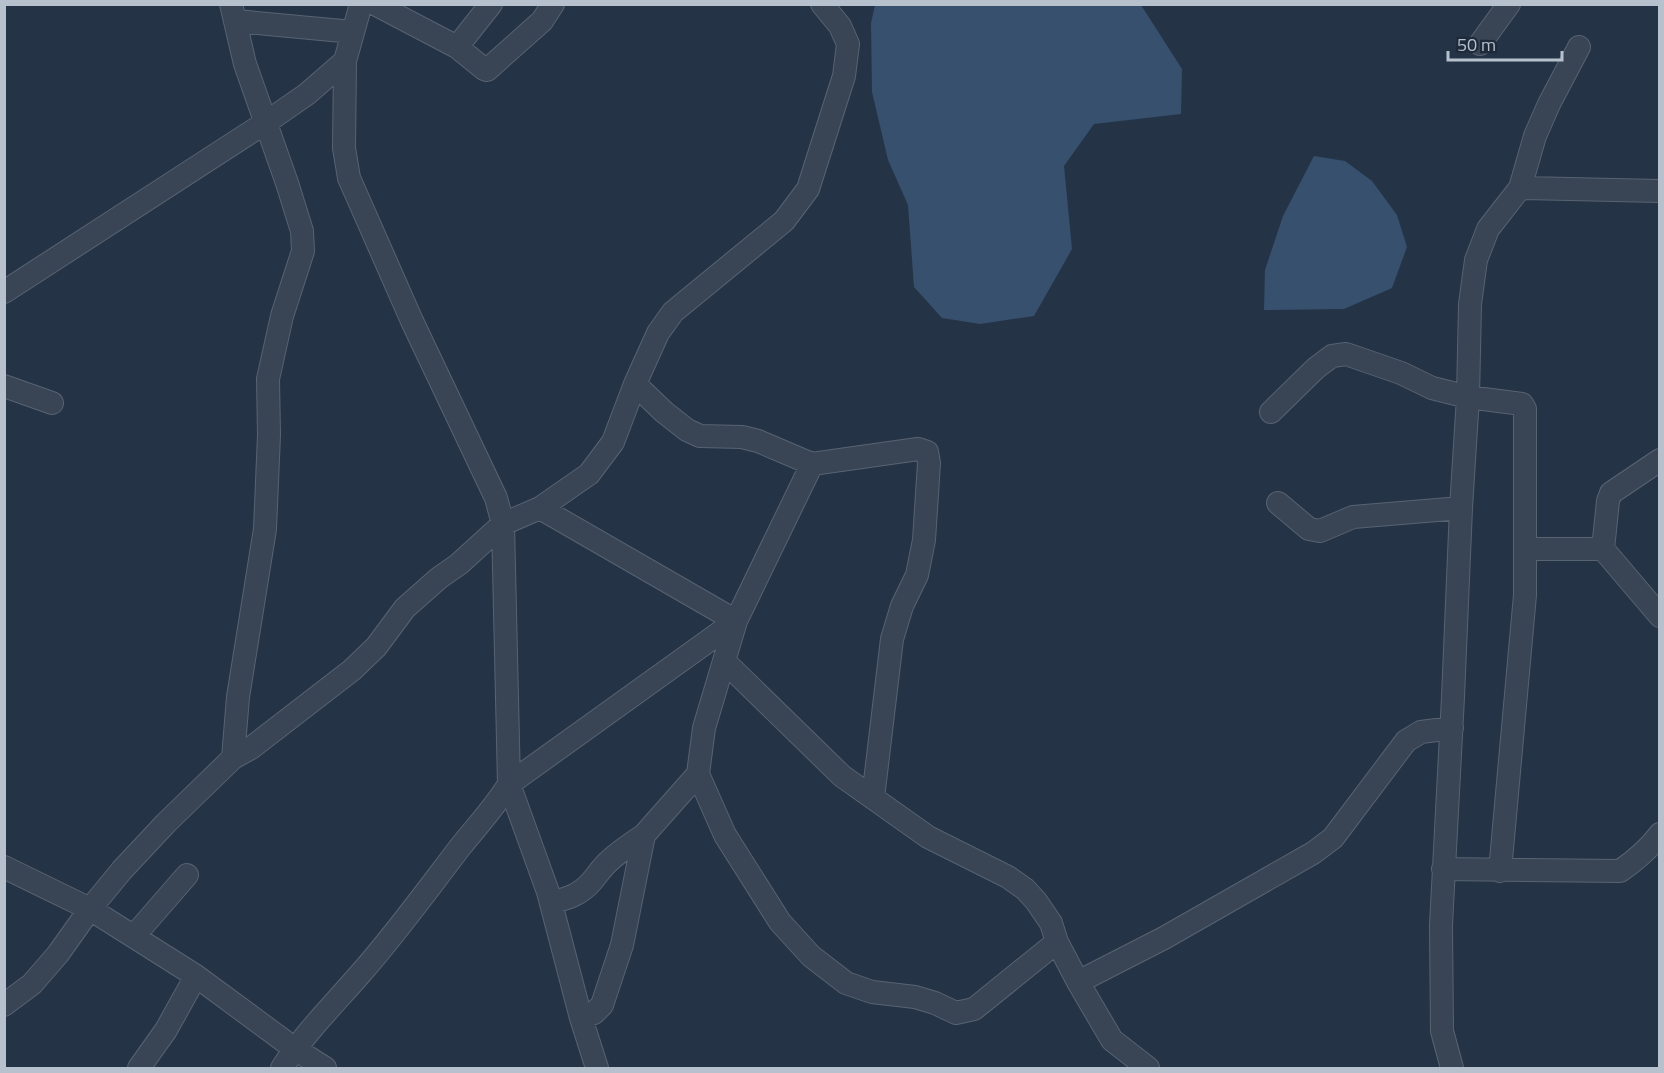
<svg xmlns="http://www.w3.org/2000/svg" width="1664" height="1073" viewBox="0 0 1664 1073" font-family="'Titillium Web',sans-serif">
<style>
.water{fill:#37506e}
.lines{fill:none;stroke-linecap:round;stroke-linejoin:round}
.minor-casing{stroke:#586372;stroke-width:24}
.minor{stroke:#394555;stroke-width:22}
</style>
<rect width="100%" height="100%" fill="#243446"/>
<path class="water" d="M875 5H1141L1182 69 1181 114 1094 124 1064 166 1072 249 1034 316 980 324 942 318 914 287 908 205 888 160 872 92 871 23Z
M1314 156 1345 161 1372 181 1397 215 1407 247 1392 288 1344 309 1264 310 1265 270 1283 216Z"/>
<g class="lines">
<defs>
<path id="minor" d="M231 4 245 64 287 183 302 231 303 251 282 316 268 379 269 435 265 529 238 697 233 758
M361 4 345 61 344 148 349 178 412 321 496 498 503 524 509 784 548 892 581 1018 597 1068
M375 4 457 47 484 69 487 70 542 21 553 4
M236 21 353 32
M1480 44 1509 4
M457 47 491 4
M1520 188 1535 136 1549 104 1579 47
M4 292 271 119 307 94 345 61
M635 384 664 412 687 430 700 436 742 437 758 441 812 464 918 449 927 452 929 463 924 540 917 575 902 606 892 639 873 798
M4 386 52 403
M1271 412 1316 368 1332 356 1346 354 1401 373 1432 388 1468 397 1522 404 1525 409V595L1500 871
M1278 503 1309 529 1320 531 1353 517 1461 508
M540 508 736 621 704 728 698 774 725 835 780 922 811 956 846 983 872 992 915 997 935 1003 956 1013 974 1009 1057 942
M1526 549H1603L1660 616
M1603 549 1608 501 1611 493 1660 460
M724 661 842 776 928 837 1008 877 1025 889 1036 901 1051 923 1057 942 1078 982 1112 1040 1148 1068
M4 867 90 909 196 976 295 1049 325 1068
M1443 869 1620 871C1636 860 1648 850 1660 834
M551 902C567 899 580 895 592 881 597 875 601 869 607 863 618 852 631 844 644 835
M134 936 187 875
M1078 982 1164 938 1313 853 1333 838 1406 741 1421 732 1452 728
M4 1005 32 984 58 954 90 909 122 870 166 823 233 758 251 748 352 670 376 647 405 608 439 578 459 564 503 524 540 508 589 474 613 442 635 384 658 333 673 312 784 221 808 189 844 76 848 44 840 26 822 4
M581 1018 594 1013 602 1005 622 945 644 835 698 774
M139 1068 166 1030 196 976
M282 1068C304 1034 334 1004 361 973 397 932 428 889 461 846 477 826 495 807 509 784L736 621 812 464
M1452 1068 1442 1031 1441 925 1453 697 1461 508 1468 397 1470 304 1476 260 1488 229 1520 188 1660 191"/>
</defs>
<use href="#minor" class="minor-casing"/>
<use href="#minor" class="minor"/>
</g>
<rect width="1664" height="1073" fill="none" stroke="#b7c1ce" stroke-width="12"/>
<path d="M1448 51v9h114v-9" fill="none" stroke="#b7c1ce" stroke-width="3"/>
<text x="1457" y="51" font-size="18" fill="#b7c1ce" stroke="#1e2a3a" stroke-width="4.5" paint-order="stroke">50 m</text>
</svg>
